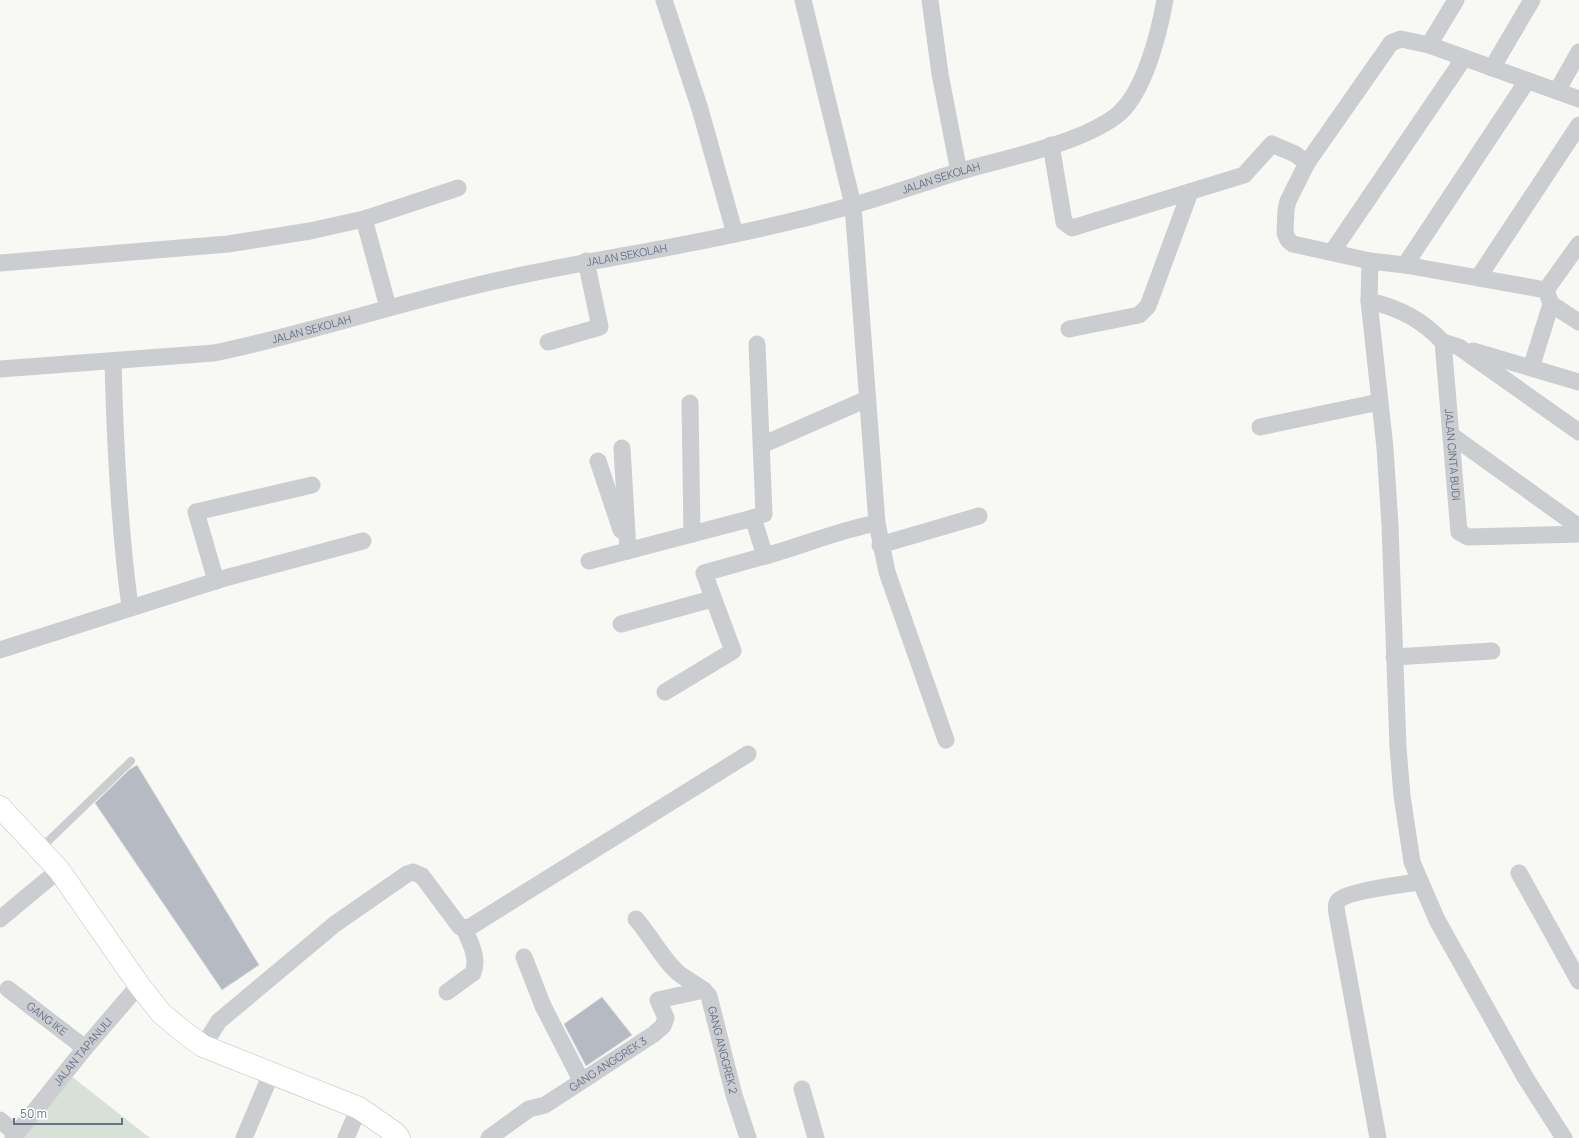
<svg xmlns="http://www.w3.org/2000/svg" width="1579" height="1138" viewBox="0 0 1579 1138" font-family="Manrope,sans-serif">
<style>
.green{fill:#d8e1d6}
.building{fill:#b6bac2;stroke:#dadad8}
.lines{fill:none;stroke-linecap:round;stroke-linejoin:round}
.primary-casing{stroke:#bbbec2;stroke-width:23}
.lane{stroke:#cbcdd1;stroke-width:8}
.street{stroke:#cbcdd1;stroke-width:17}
.primary{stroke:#fff;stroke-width:22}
.labels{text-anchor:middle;stroke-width:4;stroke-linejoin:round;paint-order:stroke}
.street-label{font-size:11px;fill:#667288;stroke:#fff}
</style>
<rect width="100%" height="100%" fill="#f8f8f5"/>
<path class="green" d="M71 1076 150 1138H21Z"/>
<path class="building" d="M137 765 259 965 222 990 95 803 129 770Z
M602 997 632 1035 586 1066 564 1024Z"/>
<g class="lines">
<defs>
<path id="primary" d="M0 807 59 870 139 985 161 1013 185 1033 203 1046 359 1108 395 1133 399 1138"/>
</defs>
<use href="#primary" class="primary-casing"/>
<path class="lane" d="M40 849 131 761"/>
<g class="street">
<path d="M664 0 700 109 735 234"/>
<path d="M803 0 853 205 877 523 887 572 946 740"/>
<path d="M930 0 940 74 959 172"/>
<path d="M1429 45 1456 0"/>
<path d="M1492 68 1532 0"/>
<path d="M1557 91 1579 52"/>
<path d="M1051 145 1064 222 1072 228 1244 175 1272 144 1295 154 1307 163"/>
<path d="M1332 252 1464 58"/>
<path d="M1370 261 1405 265 1546 290 1551 304 1531 368"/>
<path d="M0 263 228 244 310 231 364 219"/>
<path d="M1405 265 1527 81"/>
<path d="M1478 278 1579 125"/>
<path d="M1546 290 1579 244"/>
<path id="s1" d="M1369 301C1400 308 1422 320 1443 342L1459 532 1468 537 1579 534"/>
<path d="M1551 304 1579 322"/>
<path d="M388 307 364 219 458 188"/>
<path d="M1069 329 1139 315 1148 306 1190 192"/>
<path d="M548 342 600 327 586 261"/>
<path d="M1443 342 1459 347 1579 432"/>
<path d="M1473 351 1579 382"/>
<path d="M113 361C115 443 119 526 130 607"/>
<path id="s2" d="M0 369 214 353C312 333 406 300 504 279 580 262 658 251 735 234 774 226 815 216 854 205 890 195 925 182 961 171 1006 158 1079 144 1116 116 1144 95 1159 33 1165 0"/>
<path d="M690 403 692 534"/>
<path d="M1260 427 1379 402"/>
<path d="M1451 435 1579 527"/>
<path d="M762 445 867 399"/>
<path d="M622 448 628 551"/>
<path d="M598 461 621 530"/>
<path d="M753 518 764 514 757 344"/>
<path d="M880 545 979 516"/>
<path d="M589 561 753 518 765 556C802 546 839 530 877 523"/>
<path d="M216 581 196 512 312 485"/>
<path d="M621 624 712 599"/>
<path d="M0 650 225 578 363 541"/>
<path d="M1394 657 1492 651"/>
<path d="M665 692 733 651 704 573 765 556"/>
<path d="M1519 873 1579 981"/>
<path d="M0 919 59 870"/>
<path id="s3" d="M636 919C650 935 660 955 675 970 686 981 700 984 709 996L734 1095 748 1138"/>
<path d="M524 957 543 1006 581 1080"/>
<path id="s4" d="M8 989 85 1048"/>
<path d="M447 992 473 973C479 957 470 943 464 928"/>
<path d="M203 1046 219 1021 335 924 407 874 413 872 422 876 460 927 464 928 470 927 748 754"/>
<path d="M802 1089 816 1138"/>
<path d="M0 1120 16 1134"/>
<path id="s5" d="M13 1138 85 1048 139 985"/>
<path d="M244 1138 271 1074"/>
<path d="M346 1138 359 1108"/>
<path id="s6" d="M489 1138 529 1109 545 1105 654 1034 663 1026 666 1018 658 1000 704 990"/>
<path d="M1378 1138 1338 919C1337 914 1335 905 1338 901 1346 891 1405 884 1419 882"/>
<path d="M1564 1138 1525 1077 1437 920 1412 862 1402 796 1398 747 1390 525 1385 448 1369 301 1370 261 1293 244 1288 240 1285 233 1286 210 1288 201 1307 163 1391 43 1401 39 1429 45 1579 99"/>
</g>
<use href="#primary" class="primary"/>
</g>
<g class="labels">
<g class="street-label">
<text dy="4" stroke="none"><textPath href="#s2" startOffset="963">JALAN SEKOLAH</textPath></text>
<text dy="4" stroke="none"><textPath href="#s2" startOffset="639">JALAN SEKOLAH</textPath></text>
<text dy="4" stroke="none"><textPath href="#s2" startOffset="315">JALAN SEKOLAH</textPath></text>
<text dy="4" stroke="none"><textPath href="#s1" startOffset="199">JALAN CINTA BUDI</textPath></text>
<text dy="4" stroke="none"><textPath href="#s4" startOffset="49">GANG IKE</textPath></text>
<text dy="4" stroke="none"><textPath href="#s3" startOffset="163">GANG ANGGREK 2</textPath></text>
<text dy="4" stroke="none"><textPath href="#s5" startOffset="111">JALAN TAPANULI</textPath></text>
<text dy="4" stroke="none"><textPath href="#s6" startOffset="141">GANG ANGGREK 3</textPath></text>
</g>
</g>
<path d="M14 1118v6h108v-6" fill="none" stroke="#667288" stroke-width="2"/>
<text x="20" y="1118" font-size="12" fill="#667288" stroke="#ffffff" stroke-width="3" paint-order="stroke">50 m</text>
</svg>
